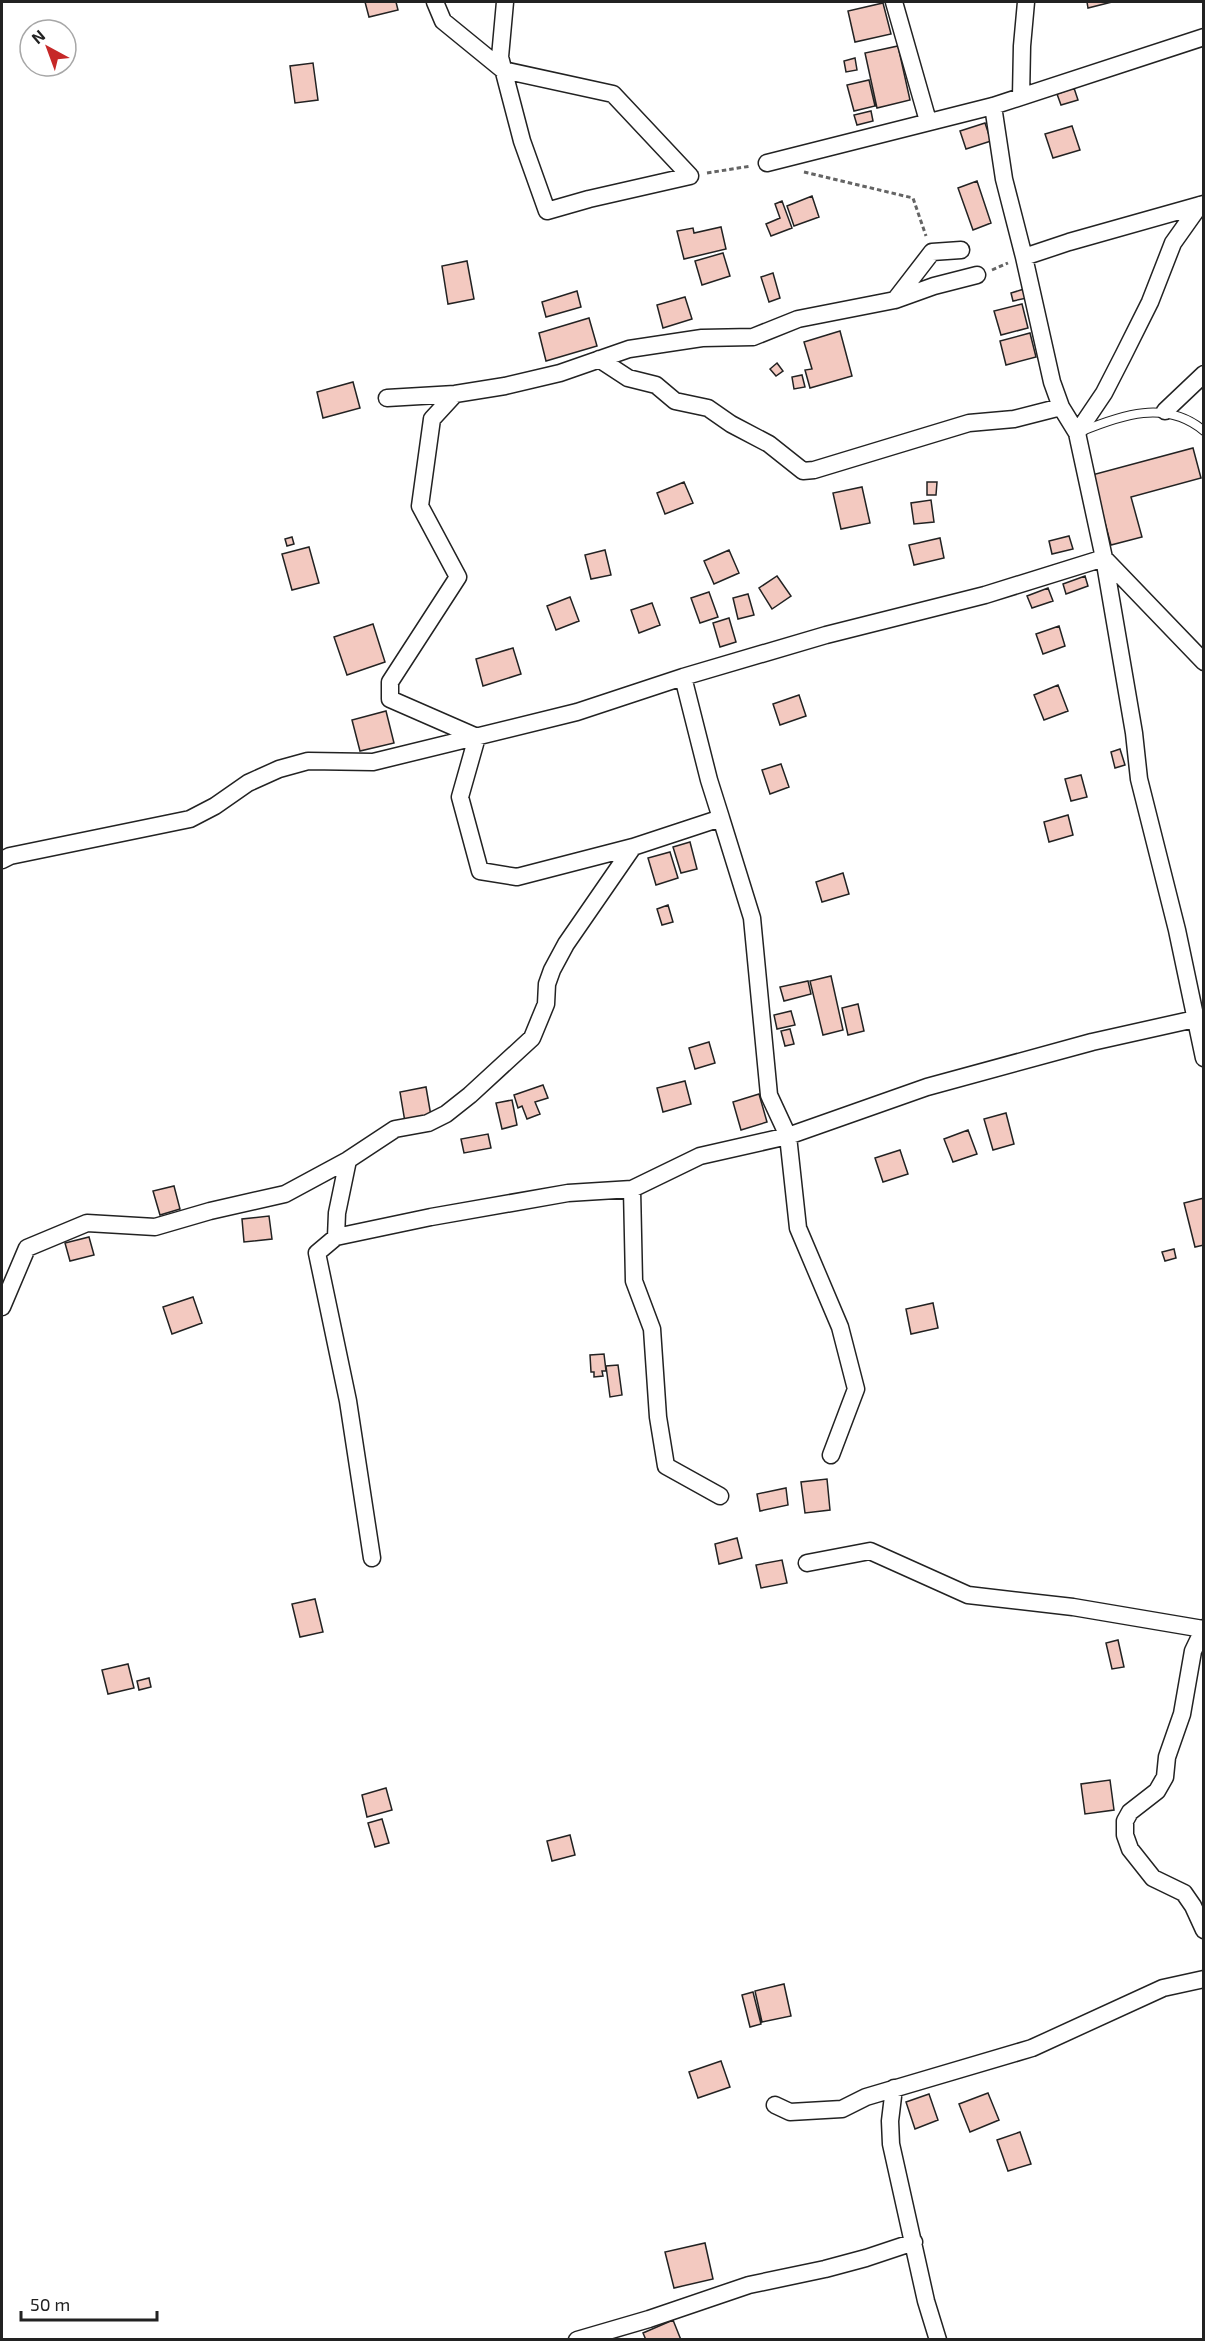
<svg xmlns="http://www.w3.org/2000/svg" width="1205" height="2341" viewBox="0 0 1205 2341" font-family="'Exo 2',sans-serif">
<style>
.building{fill:#f3c9c0;stroke:#222;stroke-width:1.5}
.lines{fill:none;stroke-linecap:round;stroke-linejoin:round}
.service-casing{stroke:#222;stroke-width:10}
.minor-casing{stroke:#222;stroke-width:19}
.path{stroke:#646464;stroke-width:3;stroke-dasharray:4.5 3;stroke-linecap:butt}
.service{stroke:#fff;stroke-width:8}
.minor{stroke:#fff;stroke-width:16}
</style>
<rect width="100%" height="100%" fill="#fff"/>
<path class="building" d="M365 2H396L398 10 369 17Z
M1087 2H1112L1088 8Z
M883 3 891 34 855 42 848 11Z
M898 46 910 100 877 108 865 53Z
M855 58 857 70 846 72 844 61Z
M313 63 318 100 295 103 290 66Z
M869 80 875 106 854 111 847 85Z
M1074 88 1078 100 1061 105 1057 94Z
M871 111 873 121 857 125 854 115Z
M985 123 991 141 966 149 960 131Z
M1072 126 1080 150 1053 158 1045 134Z
M977 181 991 223 973 230 958 188Z
M812 196 819 217 794 226 787 206Z
M782 201 792 228 771 236 766 224 780 218 775 204Z
M721 227 726 249 684 259 677 231 693 228 694 233Z
M723 253 730 276 702 285 695 261Z
M467 261 474 299 448 304 442 266Z
M773 273 780 298 769 302 761 277Z
M1024 289 1027 298 1013 301 1011 293Z
M577 291 581 307 546 317 542 302Z
M685 297 692 319 663 328 657 305Z
M1022 304 1028 328 1001 335 994 311Z
M589 318 597 346 546 361 539 333Z
M840 331 852 376 810 388 805 370 812 369 804 342Z
M1030 333 1036 357 1006 365 1000 341Z
M777 363 783 371 776 376 770 369Z
M802 375 805 387 794 389 792 377Z
M353 382 360 408 323 418 317 392Z
M1193 448 1201 478 1131 497 1142 537 1111 545 1092 475Z
M684 482 693 503 665 514 657 493Z
M927 482H937L936 495H927Z
M862 487 870 523 841 529 833 493Z
M931 500 934 522 914 524 911 503Z
M1069 536 1073 549 1052 554 1049 541Z
M292 537 294 544 287 546 285 539Z
M940 538 944 558 914 565 909 545Z
M309 547 319 583 292 590 282 554Z
M605 550 611 575 591 579 585 555Z
M729 550 739 573 714 584 704 561Z
M777 576 791 596 772 609 759 588Z
M1085 576 1088 586 1066 594 1063 584Z
M1048 588 1053 601 1032 608 1027 596Z
M709 592 718 617 700 623 691 598Z
M748 594 754 615 738 619 733 598Z
M570 597 579 621 556 630 547 606Z
M652 603 660 625 639 633 631 610Z
M729 618 736 642 720 647 713 623Z
M373 624 385 662 347 675 334 637Z
M1059 626 1065 646 1043 654 1036 634Z
M513 648 521 674 483 686 476 659Z
M1058 685 1068 711 1044 720 1034 695Z
M799 695 806 716 780 725 773 704Z
M386 711 394 743 360 751 352 720Z
M1120 749 1125 765 1115 768 1111 752Z
M781 764 789 787 770 794 762 770Z
M1081 775 1087 797 1071 801 1065 779Z
M1068 815 1073 835 1049 842 1044 822Z
M690 842 697 869 681 873 673 847Z
M670 852 678 878 656 885 648 858Z
M843 873 849 894 822 902 816 882Z
M668 905 673 922 662 925 657 909Z
M831 976 843 1030 823 1035 810 981Z
M808 981 811 994 784 1001 780 987Z
M858 1004 864 1031 848 1035 842 1008Z
M791 1011 795 1025 777 1029 774 1015Z
M790 1029 794 1044 785 1046 781 1031Z
M709 1042 715 1063 695 1069 689 1048Z
M685 1081 691 1104 663 1112 657 1088Z
M543 1085 548 1098 535 1102 540 1114 527 1119 522 1106 518 1108 514 1095Z
M426 1087 431 1116 405 1122 400 1092Z
M759 1094 767 1122 741 1130 733 1102Z
M512 1100 517 1125 502 1129 496 1103Z
M1006 1113 1014 1144 993 1150 984 1119Z
M968 1130 977 1154 953 1162 944 1139Z
M488 1134 491 1148 464 1153 461 1139Z
M900 1150 908 1174 883 1182 875 1158Z
M174 1186 180 1209 160 1215 153 1191Z
M1204 1198V1245L1195 1247 1184 1203Z
M269 1216 272 1239 244 1242 242 1219Z
M89 1237 94 1255 70 1261 65 1243Z
M1174 1249 1176 1258 1165 1261 1162 1252Z
M193 1297 202 1323 172 1334 163 1307Z
M933 1303 938 1328 911 1334 906 1309Z
M604 1354 606 1371H602L603 1376 594 1377V1372H591L590 1355Z
M618 1365 622 1395 610 1397 606 1366Z
M827 1479 830 1510 805 1513 801 1482Z
M786 1488 788 1505 760 1511 757 1494Z
M737 1538 742 1558 719 1564 715 1544Z
M782 1560 787 1583 761 1588 756 1565Z
M315 1599 323 1632 300 1637 292 1604Z
M1118 1640 1124 1667 1112 1669 1106 1643Z
M128 1664 134 1688 108 1694 102 1670Z
M149 1678 151 1687 139 1690 137 1681Z
M1110 1780 1114 1810 1085 1814 1081 1784Z
M386 1788 392 1810 367 1817 362 1795Z
M382 1819 389 1843 375 1847 368 1823Z
M570 1835 575 1855 552 1861 547 1841Z
M784 1984 791 2016 762 2022 755 1991Z
M753 1992 761 2024 750 2027 742 1995Z
M721 2061 730 2087 698 2098 689 2072Z
M988 2093 999 2120 970 2132 959 2104Z
M929 2094 938 2120 915 2129 906 2102Z
M1020 2132 1031 2164 1008 2171 997 2140Z
M705 2243 713 2279 674 2288 665 2252Z
M673 2320 681 2340H646L643 2333Z"/>
<g class="lines">
<defs>
<path id="service" d="M1080 432C1121 415 1166 399 1204 431"/>
<path id="minor" d="M435 2 443 21 503 70 613 94 690 176
M505 2 500 57 522 141 547 211 589 199 690 176
M894 2 928 121
M1021 97 1022 46 1026 2
M993 106 1004 179 1024 257
M767 163 993 106 1204 37
M1204 204 1069 242 1024 257 1052 382 1061 407 1077 433 1104 558 1204 662
M895 300 934 286 977 275
M599 359 628 378 656 385 675 401 708 408 731 424 769 444 803 471 814 470 969 423 1014 419 1061 407
M455 394 432 419 420 506 458 577 390 682V699L477 737 460 797 480 871 517 877 633 847
M387 398 455 394 505 386 560 373 629 349 702 338 753 337 798 319 895 300 932 252 961 250
M1165 411 1204 374
M1077 433 1104 393 1123 356 1150 302 1173 243 1200 205
M721 818 752 918 769 1095 788 1136 798 1228 840 1327 856 1389 831 1455
M2 860 10 856 190 819 215 806 248 783 279 769 308 761 373 762 577 712 683 677 826 635 985 595 1104 558 1134 733 1139 779 1177 930 1204 1058
M632 1189 634 1281 652 1329 658 1417 666 1466 720 1496
M336 1237 431 1217 568 1193 632 1189 700 1156 788 1136 927 1087 1092 1042 1195 1019
M2 1307 27 1248 87 1223 155 1227 210 1211 285 1194 348 1160
M372 1558 348 1401 317 1253 336 1237 337 1213 348 1160 395 1129 428 1123 446 1114 470 1095 532 1038 546 1004 547 984 552 970 566 944 633 847 721 818 709 780 683 677
M807 1563 870 1551 968 1595 1073 1607 1203 1629
M1204 1628 1193 1651 1182 1714 1167 1757 1165 1777 1157 1791 1130 1812 1125 1821V1835L1130 1849 1153 1878 1184 1893 1193 1906 1204 1930
M894 2088 890 2121 891 2144 926 2301 938 2340
M775 2105 790 2112 842 2109 866 2097 1032 2048 1163 1988 1204 1979
M577 2340 649 2319 749 2285 825 2269 866 2258 914 2242"/>
</defs>
<use href="#service" class="service-casing"/>
<use href="#minor" class="minor-casing"/>
<path class="path" d="M804 172 913 198 926 236
M707 173 751 166
M992 270 1008 263"/>
<use href="#service" class="service"/>
<use href="#minor" class="minor"/>
</g>
<rect width="1205" height="2341" fill="none" stroke="#222222" stroke-width="6"/>
<g transform="translate(48 48) rotate(319)"><circle r="28" fill="#ffffff" stroke="#a7a7a7" stroke-width="1.5"/>
<path d="M0-4.5L10 22L0 15L-10 22Z" fill="#c62828"/>
<text y="-9" font-size="16" font-weight="bold" text-anchor="middle" fill="#222222">N</text>
</g>
<path d="M21 2311v9h136v-9" fill="none" stroke="#222222" stroke-width="3"/>
<text x="30" y="2311" font-size="18" fill="#222222" stroke="#ffffff" stroke-width="4.5" paint-order="stroke">50 m</text>
</svg>
